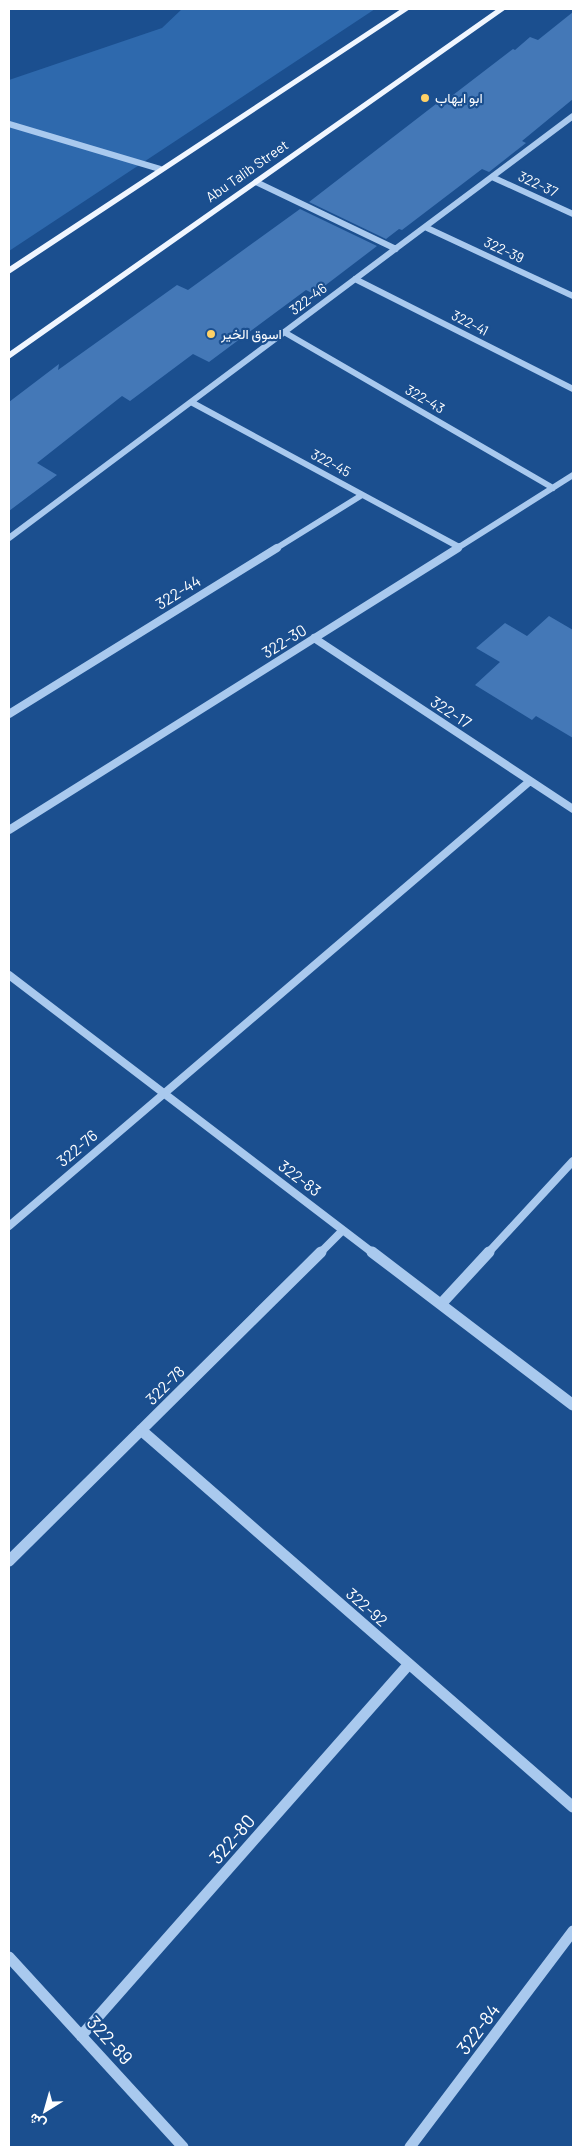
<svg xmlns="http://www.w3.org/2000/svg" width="582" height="2156" viewBox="0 0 582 2156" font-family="Barlow,Vazirmatn,sans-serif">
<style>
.green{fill:#2e69ad}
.building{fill:#4478b7}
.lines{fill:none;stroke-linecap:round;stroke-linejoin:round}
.minor-far2{stroke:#a9c9ee;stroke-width:6}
.minor-far1{stroke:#a9c9ee;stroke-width:8}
.minor{stroke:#a9c9ee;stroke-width:11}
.major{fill:#f0f6ff;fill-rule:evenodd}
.poi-dot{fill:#ffd166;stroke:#1b4f8f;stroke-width:2}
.labels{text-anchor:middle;stroke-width:4.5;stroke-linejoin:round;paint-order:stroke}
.far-poi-label{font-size:14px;fill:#fff;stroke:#1b4f8f;text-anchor:start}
.far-street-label{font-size:14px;fill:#fff;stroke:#1b4f8f}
.street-label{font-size:16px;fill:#fff;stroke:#1b4f8f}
.near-street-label{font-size:19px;fill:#fff;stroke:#1b4f8f}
</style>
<rect width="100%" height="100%" fill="#1b4f8f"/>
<path class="green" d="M182 9H375L9 251V80L162 28Z"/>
<path class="building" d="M573 12V99L522 141 526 143 489 172 482 169 402 230 399 229 386 239 309 202 436 104 440 105 513 49 515 50 530 37 538 40Z
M300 209 377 246 314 294 306 290 209 362 193 354 130 401 122 396 37 463 57 475 9 511V402L59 364 58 370 177 285 188 290Z
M549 616 573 630V738L536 716 532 720 475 685 500 662 476 648 505 623 527 636Z"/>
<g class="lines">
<path class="minor-far2" d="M9 124 160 169
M492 177 573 214
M256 182 396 249
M425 227 573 296
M355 279 573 389
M284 332 553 488
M191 402 459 547
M9 538 573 116
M275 549 362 495
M456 549 573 475"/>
<path class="minor-far1" d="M314 638 573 809
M9 714 277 548
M9 830 458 548
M9 975 373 1253
M9 1226 530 781
M320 1253 343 1230
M488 1253 573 1161"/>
<path class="minor" d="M372 1252 573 1405
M441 1304 489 1252
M141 1430 573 1807
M9 1561 321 1252
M9 1957 183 2147
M81 2036 409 1664
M410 2147 573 1931"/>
<path class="major" d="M401 9H410L9 274V267Z
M497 9H506L9 359V352Z"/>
</g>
<g class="poi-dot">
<circle cx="425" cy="98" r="5"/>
<circle cx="211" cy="334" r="5"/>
</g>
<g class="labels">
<g class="far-poi-label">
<text x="435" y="103">ابو ايهاب</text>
<text x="221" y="339">اسوق الخير</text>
</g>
<g class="far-street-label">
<text transform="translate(247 171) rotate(-35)" y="5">Abu Talib Street</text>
<text transform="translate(538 184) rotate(25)" y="5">322-37</text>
<text transform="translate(504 250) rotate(25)" y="5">322-39</text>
<text transform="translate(308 299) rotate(-37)" y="5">322-46</text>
<text transform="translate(470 323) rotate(27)" y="5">322-41</text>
<text transform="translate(425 399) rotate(30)" y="5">322-43</text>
<text transform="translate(331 463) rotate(28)" y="5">322-45</text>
</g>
<g class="street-label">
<text transform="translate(178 592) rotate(-32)" y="6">322-44</text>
<text transform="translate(284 641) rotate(-32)" y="6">322-30</text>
<text transform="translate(451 712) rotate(33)" y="6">322-17</text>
<text transform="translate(77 1148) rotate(-40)" y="6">322-76</text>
<text transform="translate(300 1178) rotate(37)" y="6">322-83</text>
<text transform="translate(165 1385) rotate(-45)" y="6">322-78</text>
<text transform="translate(367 1607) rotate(41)" y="6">322-92</text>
</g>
<g class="near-street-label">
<text transform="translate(232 1839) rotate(-49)" y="7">322-80</text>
<text transform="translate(478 2029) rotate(-53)" y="7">322-84</text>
<text transform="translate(110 2040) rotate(48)" y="7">322-89</text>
</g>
</g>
<rect width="582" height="2156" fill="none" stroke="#ffffff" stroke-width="20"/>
<g transform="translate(45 2111) rotate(217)" stroke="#1b4f8f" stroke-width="4" paint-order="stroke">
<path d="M0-4L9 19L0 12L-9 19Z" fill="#ffffff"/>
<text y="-8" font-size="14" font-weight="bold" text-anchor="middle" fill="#ffffff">ش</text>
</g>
</svg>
